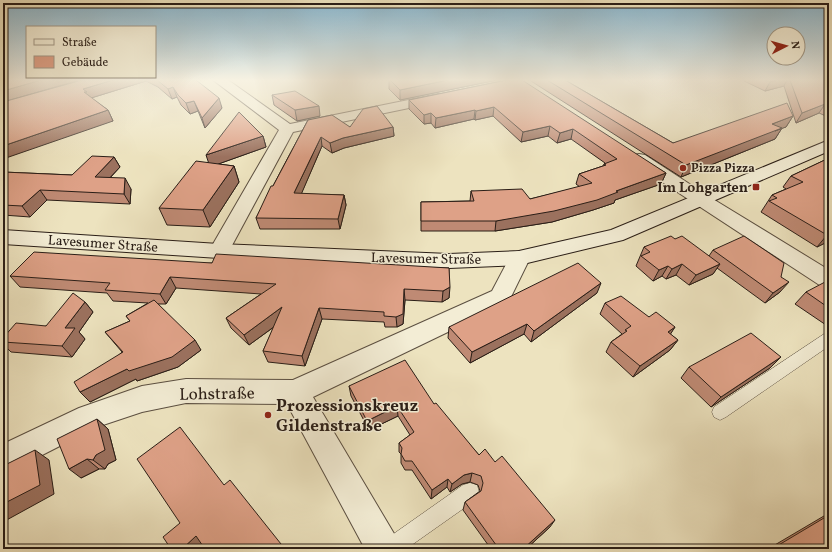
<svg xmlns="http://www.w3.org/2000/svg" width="832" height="552" viewBox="0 0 832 552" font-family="Vollkorn,serif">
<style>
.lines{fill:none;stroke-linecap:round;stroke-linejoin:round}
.lane-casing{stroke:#5b4f41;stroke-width:1}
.street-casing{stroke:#5b4f41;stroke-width:2}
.secondary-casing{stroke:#2a1e17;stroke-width:2}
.lane{fill:#f3edd5;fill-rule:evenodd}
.street{fill:#f3edd5;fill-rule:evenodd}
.secondary{fill:#f3edd5;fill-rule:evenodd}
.wall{fill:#bf8a74;stroke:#2a1e17}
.shaded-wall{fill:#9b715e;stroke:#2a1e17}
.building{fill:#dea187;stroke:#2a1e17}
.poi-dot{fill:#8f2418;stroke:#f3edd5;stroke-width:1.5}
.labels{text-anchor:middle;stroke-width:3;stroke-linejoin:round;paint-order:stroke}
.far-poi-label{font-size:12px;font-weight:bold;fill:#2a1e17;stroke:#f3edd5;text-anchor:start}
.poi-label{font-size:14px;font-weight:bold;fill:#2a1e17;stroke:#f3edd5;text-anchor:end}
.street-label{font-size:14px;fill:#2a1e17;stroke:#f3edd5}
.near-street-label{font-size:17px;fill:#2a1e17;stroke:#f3edd5}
.near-poi-label{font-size:17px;font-weight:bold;fill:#2a1e17;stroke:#f3edd5;text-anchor:start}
</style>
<rect width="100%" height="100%" fill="#ede3bf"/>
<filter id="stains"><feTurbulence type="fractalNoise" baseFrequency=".005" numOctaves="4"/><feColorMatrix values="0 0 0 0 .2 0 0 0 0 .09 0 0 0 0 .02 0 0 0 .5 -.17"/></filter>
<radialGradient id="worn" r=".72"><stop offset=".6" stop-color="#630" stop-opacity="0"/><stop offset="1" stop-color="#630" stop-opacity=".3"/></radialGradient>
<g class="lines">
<defs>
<path id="lane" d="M829 332V346L726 417 720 420 714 417 712 412 714 407 824 334Z
M470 483 477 485 479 492 477 499 406 549H379L382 542 463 485Z"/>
<path id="street" d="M213 80H228L290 124 438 94 443 95 445 98 443 101 438 102 293 132 229 251 226 256 219 258 212 256 209 251 279 130Z
M639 154 645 155 708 196 829 270V288L821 286 633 163 631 159 633 155Z
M519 251 526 253 530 258 508 303 313 397 396 537 401 549H365L287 404 186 403 142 412 97 427 3 475V444L79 408 142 386 186 379 293 380 492 291 512 253Z"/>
<path id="secondary" d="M829 140V151L623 240 519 265 449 268 219 258 3 244V230L219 244 449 254 519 251 611 230Z"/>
</defs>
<use href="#lane" class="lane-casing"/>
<use href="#street" class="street-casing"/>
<use href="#secondary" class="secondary-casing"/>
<use href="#lane" class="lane"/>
<use href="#street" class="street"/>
<use href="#secondary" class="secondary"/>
</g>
<path class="wall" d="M82 80H196L222 108 205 128 198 111 190 114 181 105 177 97 172 99 158 87 146 81 91 98 108 110 113 121 7 101Z
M389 80H497L400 100 389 89Z
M507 80 666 173 661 184 615 200 614 203 593 210 552 222 495 231H421V202L470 201 471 191 530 199 580 187 576 184 579 174 603 166 604 164 605 163 571 139 557 143 548 136 521 142 493 116 475 120 474 119 435 128 431 123 424 124 409 109V100Z
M530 80H565L673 143 793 116 786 127 782 128 775 139 681 177 531 81Z
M742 80H829V117H828L819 113 796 123 784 86 765 91Z
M272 95 320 116 297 121 274 105Z
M308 120 350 127H393L394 136 344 148 332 153 322 146 301 194 344 195 346 205 340 229H260L256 218Z
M263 136 266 147 218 164 234 166 239 182 210 227 167 225 159 208 208 163Z
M114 157 120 167 110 178 131 189 130 204 47 200 30 217 3 215V172L72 175Z
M829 158V241L817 247 761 212 772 195 786 189 783 187 791 176Z
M675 239 709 256 713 250 781 277 780 292 765 303 717 268 713 274 689 285 676 275 666 279 662 276 653 281 636 266 644 247Z
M212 263 449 268V298L442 302 405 300 403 324 397 327H385L384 322 322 319 305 366 268 362 263 351 274 327 249 345 231 328 226 318 261 294 176 288 166 304H158L201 350 178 367 137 381 136 379 90 402 80 392 122 352 105 332 130 321 126 316 148 303 113 301 107 293 20 287 10 276Z
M829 284V327L795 304 806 292Z
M597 293 531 342 524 334 470 363 448 338 449 327Z
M85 302 93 312 79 332 85 339 72 357 11 352 3 344V338L46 326Z
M605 303 649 317 675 327 670 334 678 340 670 350 633 377 606 352 611 342 622 334 600 314Z
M689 367 770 368 711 407 681 378Z
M349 386 434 404 479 455 550 527 526 549H491L463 510 465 502 480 491 478 485 470 482 462 484 450 492 447 487 431 499 412 470H405L401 463V454L399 452V443L410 435 398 416 369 430 351 396Z
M97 419 108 429 116 460 108 464 105 469H99L81 478Z
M829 513V549H768Z"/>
<path class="shaded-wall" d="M41 80H80L3 102V91Z
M113 80H145L146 81 91 98 84 92 83 89Z
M448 80H497L400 100V90Z
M777 80H787L784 86 765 91 770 82Z
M173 87 177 97 172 99 168 89Z
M219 98 222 108 205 128 202 118Z
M194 101 198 111 190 114 186 103Z
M825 104 819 113 796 123 802 113Z
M319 106 320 116 297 121 295 110Z
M494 107 493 116 475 120 476 111Z
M108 110 113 121 3 159V146Z
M475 110 474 119 435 128 436 118Z
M431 113V123L424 124V115Z
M793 116 786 127 775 131 782 128 775 139 681 177 686 165 772 124Z
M550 126 548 136 521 142 523 132Z
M393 127 394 136 344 148 332 153 330 143 343 138Z
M573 129 571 139 557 143 560 133Z
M263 136 266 147 210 167 206 155Z
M321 137 322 146 297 204 294 193Z
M114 157 120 167 101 187 95 177Z
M234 166 239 182 210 227 203 210Z
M666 173 661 184 615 200 614 203 593 210 552 222 495 231 496 221 616 191Z
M125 178 131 189 130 204 124 194Z
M40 190 47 200 30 217 22 206Z
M344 195 346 205 340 229 338 219Z
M829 234V241L817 247 827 235Z
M682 264 676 275 666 279 672 269Z
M720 264 713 274 689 285 696 275Z
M668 266 662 276 653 281 659 270Z
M170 277 176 288 166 304 160 294Z
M789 282 780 292 765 303 773 293Z
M601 283 597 293 531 342 534 331Z
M450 287 449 298 442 302 443 291Z
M404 289 405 300 403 324 397 327 396 317Z
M85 302 93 312 79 332 85 339 72 357 62 346 65 328Z
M282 307 286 318 249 345 244 335Z
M319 308 322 319 305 366 302 356Z
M527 324 524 334 470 363 472 352Z
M675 327 668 338V332Z
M195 340 201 350 178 367 137 381 136 379 90 402 80 392 127 369Z
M678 340 670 350 633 377 640 366Z
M781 357 770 368 711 407 721 397Z
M397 406 398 416 369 430 367 421Z
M97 419 108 429 116 460 108 464 105 469 93 460 96 455Z
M35 450 49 460 54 494 3 522V504Z
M87 459 99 469 81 478 69 469Z
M472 473 470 482 462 484 450 492 452 484 464 475Z
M448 479 447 487 431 499 432 490Z
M555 520 550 527 526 549H523Z
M196 536 204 543 198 549H182Z
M92 545 100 549H94Z"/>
<path class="building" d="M3 80H41L3 91Z
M82 80H113L83 89 87 92H84L108 110 3 146V102Z
M157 80H196L219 98 202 118 194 101 186 103 178 95 173 87 168 89Z
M390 80H448L400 90Z
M507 80H522L666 173 616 191 618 192 597 200 554 211 496 221H421V202L474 201 471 191 522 189 530 199 592 183 579 174 606 165 604 164 617 159 573 129 560 133 550 126 523 132 494 107 476 111 475 110 436 118 431 113 424 115 409 100Z
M547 80H565L673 143 787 103 793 116 772 124 782 128 686 165Z
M765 80H777L770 82Z
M790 80H829V106L825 104 802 113Z
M295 91 319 106 295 110 272 95Z
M377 106 393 127 343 138 330 143 321 137 294 193 344 195 338 219 256 218 271 186H273L308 120 332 115 350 127 363 109Z
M239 112 263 136 206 155Z
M92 156 114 157 95 177 125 178 124 194 40 190 22 206 3 205V172L72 175Z
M829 158V234L827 235 769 201 777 198 772 195 803 182 791 176Z
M196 161 234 166 203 210 159 208Z
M671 236 675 239 682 236 720 264 696 275 682 264 672 269 668 266 659 270 641 256 650 252 644 247Z
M744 236 784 263 781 277 789 282 773 293 713 250Z
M34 252 212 263 216 254 449 268 450 287 443 291 404 289 403 314 396 317 384 316V312L319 308 302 356 263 351 282 307 244 335 226 318 276 284 170 277 160 294 105 290 110 283 10 276Z
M578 263 601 283 534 331 527 324 472 352 449 327Z
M825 282 829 284V308L806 292Z
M73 293 85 302 65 328H75L62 346 3 342V338L16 323 46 326Z
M621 296 649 317 656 312 675 327 668 332 678 340 640 366 611 342 627 331 625 330 631 326 605 303Z
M154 300 195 340 172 357 129 371 127 369 80 392 74 382 123 352 105 332 130 321 126 316Z
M751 333 781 357 721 397 689 367Z
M405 360 434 404 436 403 479 455 485 449 495 462 502 456 555 520 523 549H499L465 502 481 491 483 483 481 476 472 473 464 475 452 484 448 479 432 490 412 461H405L401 454 402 448 399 443 414 432 397 406 367 421 349 386Z
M97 419 105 450 96 455 93 460 87 459 69 469 57 439Z
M180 427 224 485 230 480 285 549H205L196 536 182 549H171L163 537 180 523 137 459Z
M35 450 40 485 3 504V466Z
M829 515V549H772Z
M92 545 94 549H86Z"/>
<linearGradient id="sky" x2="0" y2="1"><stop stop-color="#89b8d1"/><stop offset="0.51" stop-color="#f7f2e2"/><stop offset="1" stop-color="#f7f2e2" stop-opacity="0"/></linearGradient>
<rect width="832" height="157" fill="url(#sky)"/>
<g class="poi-dot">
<circle cx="683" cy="168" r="4"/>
<rect x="752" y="183" width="8" height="8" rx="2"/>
<circle cx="268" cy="415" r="4"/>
</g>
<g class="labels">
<g class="far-poi-label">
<text x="691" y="172">Pizza Pizza</text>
</g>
<g class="poi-label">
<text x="748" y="192">Im Lohgarten</text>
</g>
<g class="street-label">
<text transform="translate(103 243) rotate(4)" y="5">Lavesumer Straße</text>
<text transform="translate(426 258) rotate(1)" y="5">Lavesumer Straße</text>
</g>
<g class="near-street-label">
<text transform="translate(217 393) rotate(-1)" y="6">Lohstraße</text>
</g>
<g class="near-poi-label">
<text x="276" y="411">Prozessionskreuz<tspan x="276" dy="20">Gildenstraße</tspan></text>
</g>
</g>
<rect width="832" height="552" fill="none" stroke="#ede3bf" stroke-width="16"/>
<rect x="4" y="4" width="824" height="544" fill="none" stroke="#2a1e17" stroke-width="2"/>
<rect x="8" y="8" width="816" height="536" fill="none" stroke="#2a1e17"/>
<rect x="26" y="26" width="130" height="52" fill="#f3edd5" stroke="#a39a89"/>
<rect x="34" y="39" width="20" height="6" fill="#f3edd5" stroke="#a39a89"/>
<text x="62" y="46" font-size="12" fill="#2a1e17">Straße</text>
<rect x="34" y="56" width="20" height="12" fill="#dea187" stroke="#a39a89"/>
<text x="62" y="66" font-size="12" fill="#2a1e17">Gebäude</text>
<g transform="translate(786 46) rotate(84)"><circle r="19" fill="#f3edd5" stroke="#a39a89"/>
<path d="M0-3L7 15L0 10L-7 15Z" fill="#8f2418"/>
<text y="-6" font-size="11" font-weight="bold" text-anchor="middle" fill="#2a1e17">N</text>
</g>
<rect width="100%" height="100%" filter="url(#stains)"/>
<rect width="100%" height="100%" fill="url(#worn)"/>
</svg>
